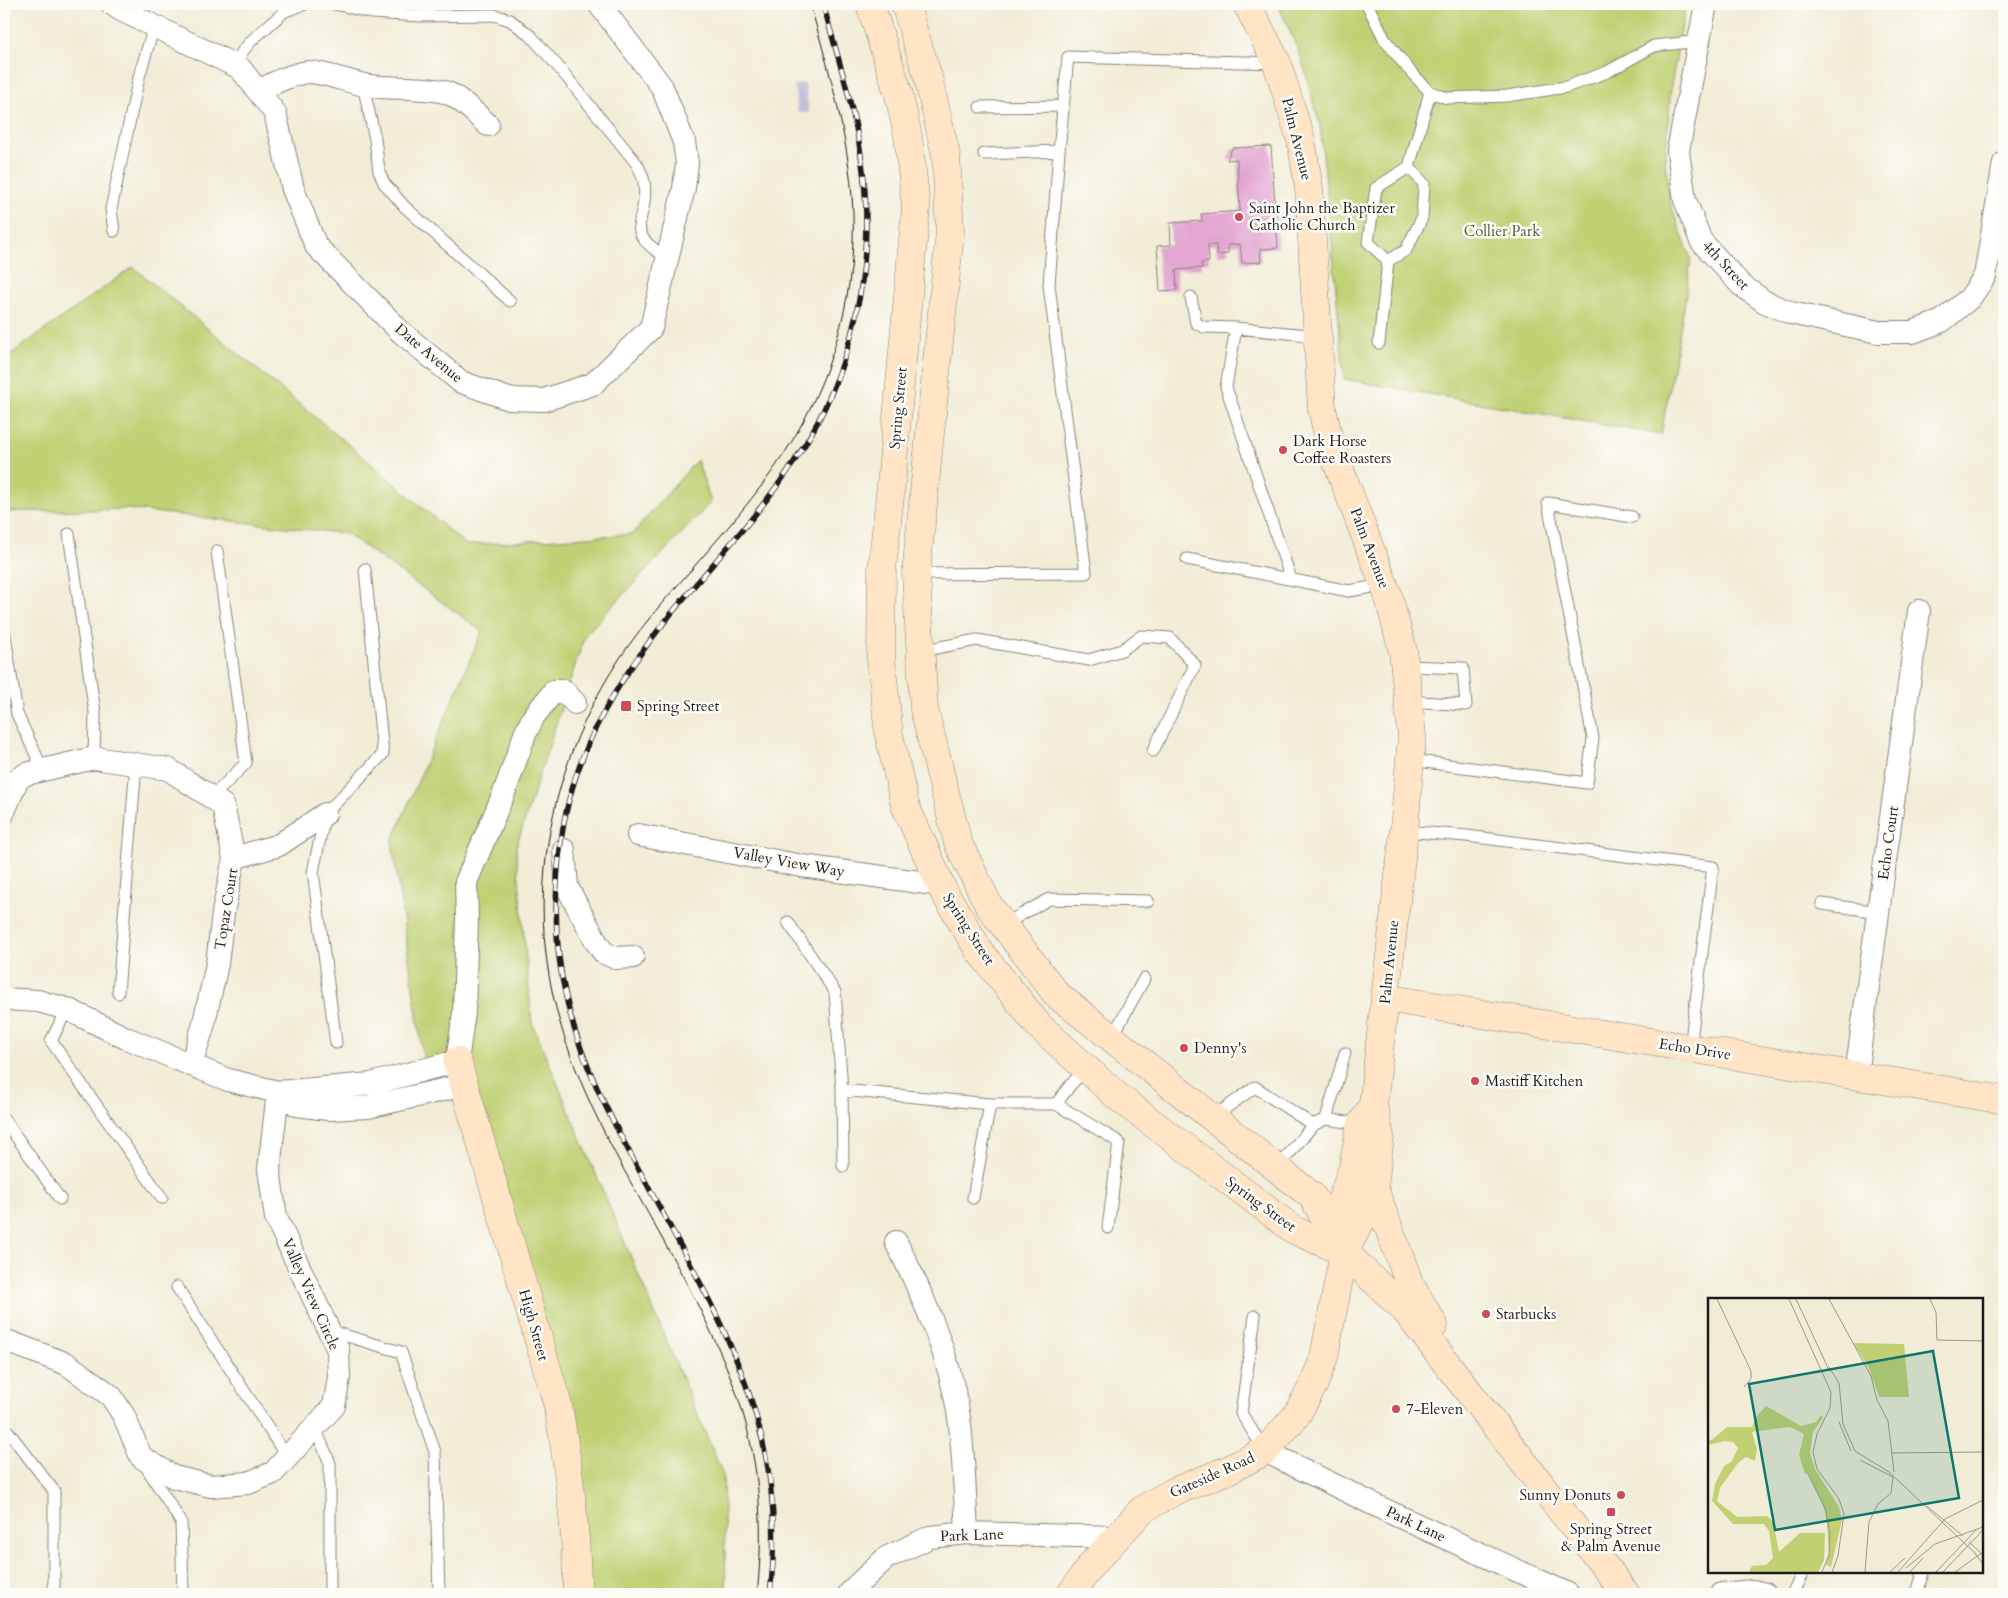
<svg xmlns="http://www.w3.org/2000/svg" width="2008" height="1598" viewBox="0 0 2008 1598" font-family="Cardo,serif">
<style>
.industrial{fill:#c5c0da}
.green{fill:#c0d073;stroke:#6e7648}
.building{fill:#e3a6d2}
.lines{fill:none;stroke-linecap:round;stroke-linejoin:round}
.lane-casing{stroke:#868479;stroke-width:13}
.street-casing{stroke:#868479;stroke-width:24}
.secondary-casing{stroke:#868479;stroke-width:29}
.lane{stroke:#fff;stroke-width:11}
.street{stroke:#fff;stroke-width:22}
.secondary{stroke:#ffe4c6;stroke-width:28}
.tram{stroke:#1c1c1c;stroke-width:1}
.rail-casing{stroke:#1c1c1c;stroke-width:5.5}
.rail{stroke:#fdfcf7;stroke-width:4;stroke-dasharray:11;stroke-linecap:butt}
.poi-dot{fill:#d1495b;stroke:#fdfcf7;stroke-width:2}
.labels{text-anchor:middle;stroke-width:5;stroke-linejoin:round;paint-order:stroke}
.street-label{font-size:15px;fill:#1c1c1c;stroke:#fdfcf7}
.poi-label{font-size:15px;fill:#1c1c1c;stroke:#fdfcf7;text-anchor:start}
.park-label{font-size:15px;fill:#555b3a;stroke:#fdfcf7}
.inset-road{fill:none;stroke:#9c998c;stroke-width:1}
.view{fill:#0f766e;fill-opacity:0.15;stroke:#0f766e;stroke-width:2.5}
.inset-edge{fill:none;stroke:#1c1c1c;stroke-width:2.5}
</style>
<rect width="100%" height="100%" fill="#fdfcf7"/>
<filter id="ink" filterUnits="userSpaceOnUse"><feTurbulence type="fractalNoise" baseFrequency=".02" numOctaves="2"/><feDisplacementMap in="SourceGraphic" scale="10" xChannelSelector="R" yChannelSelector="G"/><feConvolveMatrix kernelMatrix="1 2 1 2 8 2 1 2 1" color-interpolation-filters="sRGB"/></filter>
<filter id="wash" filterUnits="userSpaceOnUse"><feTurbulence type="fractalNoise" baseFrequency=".0096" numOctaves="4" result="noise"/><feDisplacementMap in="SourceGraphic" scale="20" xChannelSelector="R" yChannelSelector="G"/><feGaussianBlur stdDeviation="1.12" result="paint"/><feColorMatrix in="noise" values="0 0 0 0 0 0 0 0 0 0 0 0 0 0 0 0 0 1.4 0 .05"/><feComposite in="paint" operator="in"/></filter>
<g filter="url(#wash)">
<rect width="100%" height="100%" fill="#f1ecd6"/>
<path class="industrial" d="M805 83 809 113H798L794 85Z"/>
<path class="green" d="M1278 4H1686L1671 86 1665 161 1671 206 1691 259 1685 302 1661 435 1344 379 1330 222 1320 125 1301 57Z
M133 267 355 450 466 545 632 534 697 460 711 502 585 635 516 847 532 1023 723 1475 726 1594H576L574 1515 457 1062 424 1064 392 842 482 631 347 534 127 509 4 512V359Z"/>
<g id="blocks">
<path class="building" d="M1271 146 1278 248 1260 249 1261 262 1242 263 1240 244 1228 245V254L1217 255 1216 245H1208L1209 262 1201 263 1202 268 1176 270 1177 290 1160 291 1157 246 1171 245 1170 223 1202 221 1201 214 1240 211 1237 159 1227 160 1232 148Z"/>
</g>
</g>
<g filter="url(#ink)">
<use href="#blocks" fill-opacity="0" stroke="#868479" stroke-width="1"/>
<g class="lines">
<defs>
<path id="lane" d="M335 4 372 13 420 16 494 15 510 20 531 36 561 70 637 164C640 170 643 176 644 182 650 222 618 229 668 258
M1367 4 1385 40 1410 71 1430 92 1447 98 1507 96 1566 87 1607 72 1654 46 1700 41
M232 65 251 41 285 11 305 4
M363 85 375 139 379 171 384 183 405 207 510 301
M980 107 1063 106
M1059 151 1068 57 1277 63
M1409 167 1424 184 1422 218 1406 250 1388 261 1368 242 1376 188 1409 167 1430 92
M114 231 111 209 139 77 154 26
M1191 297 1196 323 1204 327 1236 328 1226 387 1291 579
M1236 328 1318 336
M1379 343 1388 261
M69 534 95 713 94 758
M1187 559 1349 591 1384 585
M916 574 1086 573 1049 285 1059 151 984 154
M4 630 17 714 43 770
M920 651 977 640 1089 660 1122 650 1141 636 1170 638 1195 665 1153 751
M1405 666 1463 668 1466 705 1408 701
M1410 760 1587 783 1593 738 1548 503 1632 517
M211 798 246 763 217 551
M4 825 23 781
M1404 831 1467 836 1713 867 1690 1048
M1822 904 1879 912
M788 922 835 992 842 1090
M1003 925 1049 899 1148 901
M118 993 136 764
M67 1009 51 1041 162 1198
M1111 1039 1144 979
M336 1043 313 872 325 814 383 754 365 569
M1087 1069 1072 1083 1056 1104 1119 1142 1108 1228
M1212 1118 1255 1087 1313 1125 1277 1168
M4 1119 60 1199
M1326 1119 1361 1124
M1313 1125 1326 1119 1345 1053
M843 1166 842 1090 990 1104
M973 1198 990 1104H1056
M177 1287 287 1457
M1255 1316 1241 1413 1265 1451
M330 1331 401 1352 435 1452 439 1594
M4 1426 54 1491V1594
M315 1428 330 1463V1594
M145 1465 181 1522 183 1594
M1792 1594 1803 1572
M1917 1594 1923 1572"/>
<path id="street" d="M112 4 121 10 240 68 275 113 293 189 316 246 401 332 461 382 509 399 544 400 593 384 651 328 684 188 687 163 684 142 662 87 599 4
M1706 4 1678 151 1685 200 1701 241 1741 285 1765 302 1791 313 1878 332H1913L1942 321 1970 298 1985 276 2004 163
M258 91C274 83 289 75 307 72 321 71 354 84 370 86 391 89 434 86 450 94 464 101 476 114 488 125
M6 787 26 774 94 758 168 769 223 805 234 858 223 913 217 964 203 1027 191 1065
M638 835 802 866 941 885
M564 850 567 887 597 943 604 953 616 958 633 957
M234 858 279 845 325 814
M4 999 38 1001 67 1009 126 1038 228 1080 278 1092 371 1084 457 1061 464 1013 467 919 466 882 504 793 525 734 534 716 554 691H564L575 703
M1856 1075 1919 611
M278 1092 297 1105 328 1109 368 1107 464 1085
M896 1242C925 1299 952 1361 960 1425 964 1461 965 1497 967 1533
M4 1340 67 1364 111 1396 124 1416 141 1457 174 1477 211 1486 248 1483 273 1473 334 1406 339 1378 338 1350 276 1218 269 1169 278 1092
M1265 1451 1385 1510 1568 1594
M849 1594 856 1586 886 1558 930 1537 967 1533 1115 1537
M1722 1594 1753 1591 1765 1594"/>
<path id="secondary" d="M870 4 899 95 908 136 916 207 890 495 882 569 881 659 889 735 905 805 943 890 980 952 1039 1026 1118 1097 1294 1230 1344 1252
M905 4 928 77 946 155 950 232 916 574 924 709 958 843 989 906 1057 995 1312 1196 1344 1252 1405 1310 1626 1594
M1247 4 1277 63 1301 140 1309 188 1322 409 1330 444 1388 595 1403 651 1412 736 1404 831 1373 1105 1380 1136 1374 1188 1362 1219 1344 1252
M1385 998 2004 1100
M457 1061 558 1406C569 1469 577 1531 577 1594
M1374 1188 1410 1285 1434 1325
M1071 1594 1092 1564 1143 1509 1173 1492 1228 1470 1265 1451 1296 1416 1314 1384 1324 1357 1344 1252 1341 1201 1353 1167 1361 1124 1373 1105"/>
</defs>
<use href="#lane" class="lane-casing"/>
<use href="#street" class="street-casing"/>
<use href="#secondary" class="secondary-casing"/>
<use href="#lane" class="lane"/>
<use href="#street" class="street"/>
<use href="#secondary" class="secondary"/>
<path class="tram" d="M757 1594C765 1525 759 1455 735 1389 668 1208 525 1076 545 867 552 795 577 725 616 664 638 630 665 599 692 569 724 532 757 495 784 454 825 391 850 317 853 242 856 161 832 81 810 4"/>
<defs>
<path id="rail" d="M770 1594C791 1430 719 1317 644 1179 612 1121 580 1062 566 997 554 946 554 892 561 841 573 746 625 668 685 597 722 553 762 510 794 462 854 372 877 262 861 155 853 104 837 54 823 4"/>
</defs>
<use href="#rail" class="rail-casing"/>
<use href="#rail" class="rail"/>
</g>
</g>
<g class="poi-dot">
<circle cx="1239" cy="217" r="5"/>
<circle cx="1283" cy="450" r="5"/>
<rect x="620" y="700" width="12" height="12" rx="2.5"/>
<circle cx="1184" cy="1048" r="5"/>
<circle cx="1475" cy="1081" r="5"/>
<circle cx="1486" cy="1314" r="5"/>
<circle cx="1396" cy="1409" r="5"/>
<circle cx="1621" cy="1495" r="5"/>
<rect x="1606" y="1507" width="10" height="10" rx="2.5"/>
</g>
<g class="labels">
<g class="street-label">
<text transform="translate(1297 139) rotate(76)" y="5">Palm Avenue</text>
<text transform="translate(1726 265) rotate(47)" y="5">4th Street</text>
<text transform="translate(429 353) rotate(40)" y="5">Date Avenue</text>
<text transform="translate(898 408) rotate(-85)" y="5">Spring Street</text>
<text transform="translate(1370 548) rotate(69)" y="5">Palm Avenue</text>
<text transform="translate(1888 843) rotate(-82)" y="5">Echo Court</text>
<text transform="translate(789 862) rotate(10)" y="5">Valley View Way</text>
<text transform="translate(226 909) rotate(-81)" y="5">Topaz Court</text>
<text transform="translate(969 929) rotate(57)" y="5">Spring Street</text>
<text transform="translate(1389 962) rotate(-84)" y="5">Palm Avenue</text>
<text transform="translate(1695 1049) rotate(9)" y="5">Echo Drive</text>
<text transform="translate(1261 1204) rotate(36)" y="5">Spring Street</text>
<text transform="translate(311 1294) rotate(66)" y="5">Valley View Circle</text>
<text transform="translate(534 1325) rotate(74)" y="5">High Street</text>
<text transform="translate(1212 1475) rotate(-24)" y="5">Gateside Road</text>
<text transform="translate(1416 1524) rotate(25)" y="5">Park Lane</text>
<text transform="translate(972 1535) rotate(-2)" y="5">Park Lane</text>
</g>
<g class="poi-label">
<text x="1249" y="213">Saint John the Baptizer<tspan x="1249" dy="17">Catholic Church</tspan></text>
<text x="1293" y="446">Dark Horse<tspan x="1293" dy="17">Coffee Roasters</tspan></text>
<text x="637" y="711">Spring Street</text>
<text x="1194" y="1053">Denny's</text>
<text x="1485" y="1086">Mastiff Kitchen</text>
<text x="1496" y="1319">Starbucks</text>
<text x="1406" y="1414">7-Eleven</text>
<text x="1611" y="1500" text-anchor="end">Sunny Donuts</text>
<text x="1611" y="1534" text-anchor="middle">Spring Street<tspan x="1611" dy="17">&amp; Palm Avenue</tspan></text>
</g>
<g class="park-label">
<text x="1502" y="236">Collier Park</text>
</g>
</g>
<g transform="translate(1708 1298)">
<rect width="275" height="275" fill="#f1ecd6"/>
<path d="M145 45 196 46 201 99H171L161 70ZM58 108 93 128 108 124 113 117 115 120 105 134 102 155 107 171 131 209 134 222 123 269 118 267 121 256 118 215 101 176H97L91 157 96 136 82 129 44 134 49 152 47 163 38 159 30 165 12 190 9 203 29 219 59 218 65 224 71 254 92 235H117L116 262 110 274H41L44 268 58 267 65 260 61 233 56 226H25L4 203 7 186 16 168 24 163 30 150 25 144 17 143 0 147V141L4 142 19 129H44L48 119Z" fill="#c0d073"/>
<path class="inset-road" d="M9 1 43 73V81L36 89M81 1 123 94 122 110 109 136 105 154 109 171 131 201 136 216 130 258 124 274M88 1 121 72M121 1 163 78 169 102 180 123 186 174M222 1 228 14 229 42 275 43M121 69 131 85 135 126 147 153 181 174 267 255M131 124 143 153M184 155 275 154M152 162 185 179M100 176 117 210 122 235 121 257 114 274M219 208 255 238M261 244 275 257M266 254 275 266M198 270 227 246 275 229M157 274 161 224 170 206 183 195 185 179M182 274 197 260M190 274 237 221 275 202M202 274 215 260M228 274 269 231M235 274 275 232M247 274 275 254"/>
<path class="view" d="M225 53 251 200 67 232 41 86Z"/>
<rect width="275" height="275" class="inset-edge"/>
</g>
<rect width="2008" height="1598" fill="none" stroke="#fdfcf7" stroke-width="20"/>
</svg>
